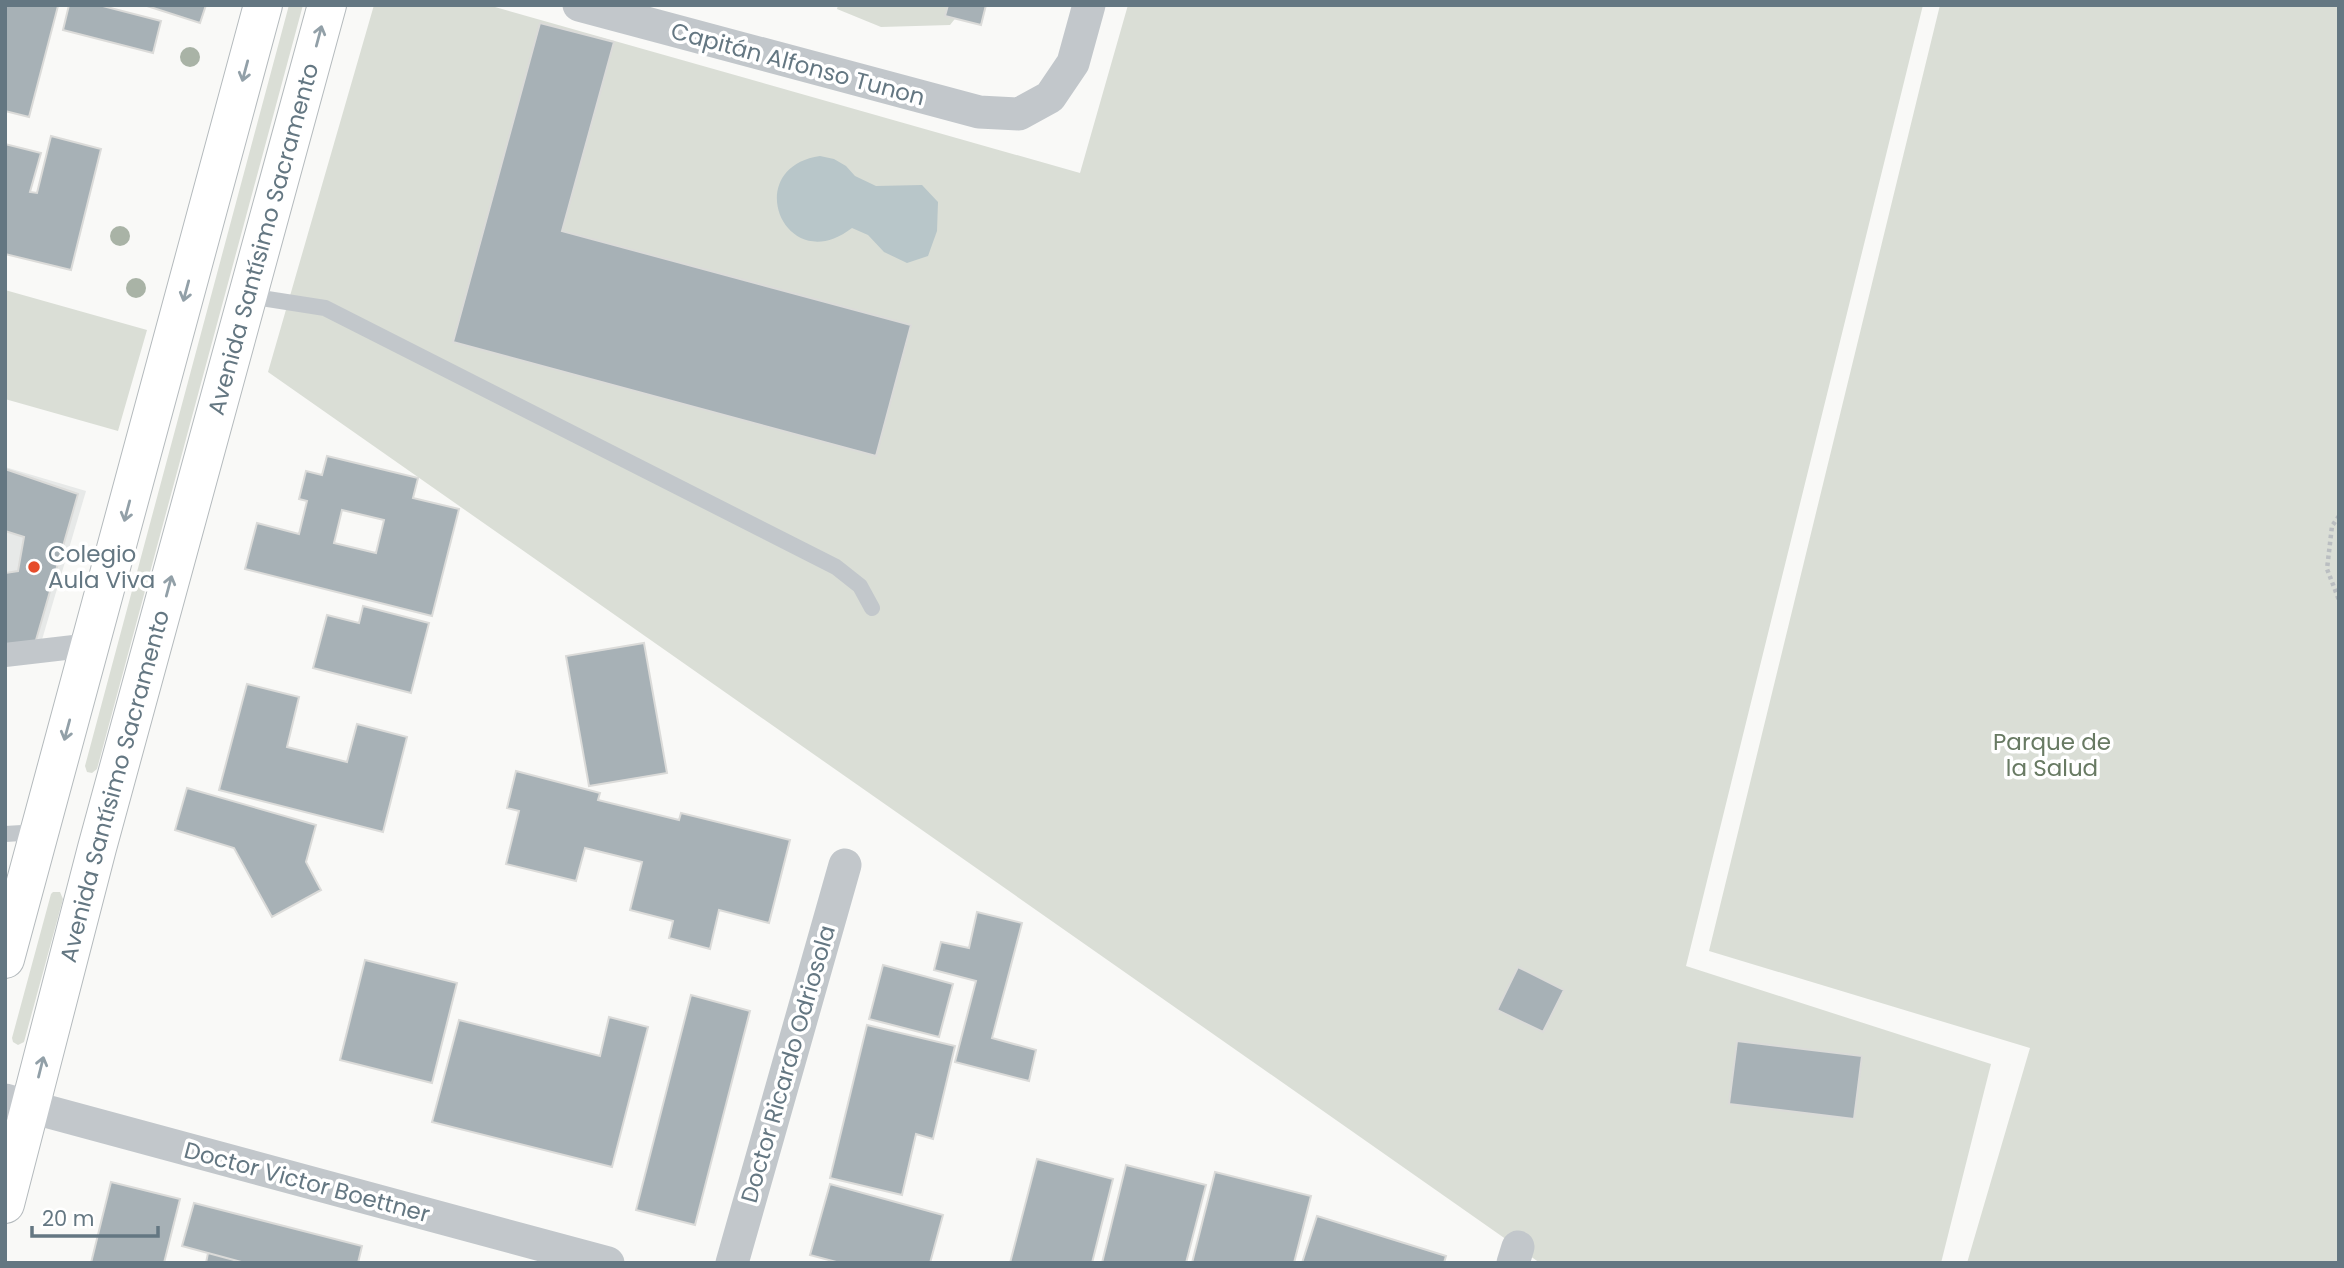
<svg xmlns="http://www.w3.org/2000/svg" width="2344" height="1268" viewBox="0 0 2344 1268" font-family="Poppins,sans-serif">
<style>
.built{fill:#e7e9e8}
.green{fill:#daded6}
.water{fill:#b8c6c9}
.building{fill:#a7b1b6;stroke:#dbdbd9;stroke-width:2;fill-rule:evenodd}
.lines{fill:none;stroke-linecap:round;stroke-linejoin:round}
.primary-casing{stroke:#b4babd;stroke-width:40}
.path{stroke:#babec1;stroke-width:4.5;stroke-dasharray:3.5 3.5;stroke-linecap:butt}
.service{stroke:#c2c7cb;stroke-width:16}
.pedestrian{stroke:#c2c7cb;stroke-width:24}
.minor{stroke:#c2c7cb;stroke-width:33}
.primary{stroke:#fff;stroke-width:38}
.tree{fill:#a9b3a6}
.oneway{stroke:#92a0a8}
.poi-dot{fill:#e64c2b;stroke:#fff;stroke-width:2.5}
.labels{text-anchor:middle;stroke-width:7;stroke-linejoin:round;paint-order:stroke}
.street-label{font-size:23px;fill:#647782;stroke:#fff}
.poi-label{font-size:23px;fill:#647782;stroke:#fff;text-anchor:start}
.park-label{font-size:23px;fill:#687a63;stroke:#fff}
</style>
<rect width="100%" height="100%" fill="#f9f9f7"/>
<path class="built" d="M5 467 86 491 41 643 5 645Z"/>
<path class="green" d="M289 5H303L97 769 92 773 87 772 85 766Z
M374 5H488L1080 173 1128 5H1923L1686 966 1991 1064 1941 1263H1540L268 372Z
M838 5H966L950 25 881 27 837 9Z
M1940 5H2339V1263H1967L2030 1048 1709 951Z
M5 290 147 330 118 431 5 399Z
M53 892H60L63 899 24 1042 18 1045 13 1042 12 1038 51 894Z"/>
<path class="water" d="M820 156 834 159 846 166 855 176 876 186 922 185 938 202 937 231 928 256 907 263 884 252 868 235 852 228C785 280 739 168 820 156Z"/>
<path class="building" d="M5 5 58 6 29 117 5 111Z
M69 5H99L161 21 153 53 63 30Z
M144 5H206L200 23Z
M948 5H986L981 25 945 16Z
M540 23 614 42 562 231 911 325 876 456 453 342Z
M51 136 101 149 71 270 5 254V144L41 153 30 192 37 193Z
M327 456 418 478 413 498 459 509 432 616 245 569 257 523 299 534 307 501 299 499 306 471 322 475ZM342 510 384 520 376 553 334 543Z
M5 469 78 494 34 647 5 651V573L18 571 24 537 5 531Z
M363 606 429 623 411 693 313 668 327 615 359 623Z
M644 643 667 773 589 786 566 656Z
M247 684 299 697 287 747 347 762 357 724 407 737 383 832 219 790Z
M516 771 600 793 598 800 679 820 681 813 790 840 769 923 719 910 710 949 669 938 673 921 630 910 642 862 585 848 576 881 506 864 519 811 507 808Z
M187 788 316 825 306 862 321 890 272 917 234 848 175 830Z
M977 912 1022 923 992 1038 1036 1050 1029 1081 955 1062 976 981 934 970 941 942 969 948Z
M365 960 457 983 432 1083 340 1060Z
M883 965 953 984 939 1037 869 1019Z
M1518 967 1564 990 1543 1032 1497 1010Z
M691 995 750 1011 695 1225 636 1210Z
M609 1017 648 1027 612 1167 432 1122 459 1020 600 1056Z
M867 1025 955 1046 933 1139 916 1134 902 1195 830 1178Z
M1737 1041 1862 1056 1854 1119 1729 1104Z
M1037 1159 1113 1179 1092 1263H1010Z
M1126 1165 1206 1185 1186 1263H1102Z
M1215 1172 1311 1196 1294 1263H1192Z
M111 1182 180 1199 164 1263H91Z
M830 1184 943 1215 930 1263H840L810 1255Z
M194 1203 362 1246 358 1263H245L182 1246Z
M1317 1216 1446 1256 1444 1263H1302Z
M208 1253 245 1263H206Z"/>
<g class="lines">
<defs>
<g id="primary">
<path d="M5 959 263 5"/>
<path id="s1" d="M5 1204 97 848 327 5"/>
</g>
</defs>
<use href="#primary" class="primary-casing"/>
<path class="path" d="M2339 516 2332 526 2327 569 2339 600"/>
<path class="service" d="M248 296 325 308 836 567 860 586 872 608
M5 834 39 832"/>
<path class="pedestrian" d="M5 655 91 645"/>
<path class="minor" d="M579 5 979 112 1019 114 1050 97 1073 63 1089 5
M5 1100 608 1263
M732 1263 845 865
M1513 1263 1518 1247"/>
<use href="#primary" class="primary"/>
</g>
<g class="tree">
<circle cx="190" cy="57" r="10"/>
<circle cx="120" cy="236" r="10"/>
<circle cx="136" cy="288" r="10"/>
</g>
<defs><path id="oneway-shaft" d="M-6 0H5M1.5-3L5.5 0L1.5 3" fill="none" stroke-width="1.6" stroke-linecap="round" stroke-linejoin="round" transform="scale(1.75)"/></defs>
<g class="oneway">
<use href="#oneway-shaft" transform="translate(319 36) rotate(-75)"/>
<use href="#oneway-shaft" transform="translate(245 71) rotate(105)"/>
<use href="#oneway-shaft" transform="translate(186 291) rotate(105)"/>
<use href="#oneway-shaft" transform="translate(127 511) rotate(105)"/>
<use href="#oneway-shaft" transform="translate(169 586) rotate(-75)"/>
<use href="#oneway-shaft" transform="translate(67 730) rotate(105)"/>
<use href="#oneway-shaft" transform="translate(41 1067) rotate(-76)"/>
</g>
<circle class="poi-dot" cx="34" cy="567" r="7"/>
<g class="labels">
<g class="street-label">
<text transform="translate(798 64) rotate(15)" y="8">Capitán Alfonso Tunon</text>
<text dy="8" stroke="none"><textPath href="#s1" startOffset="999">Avenida Santísimo Sacramento</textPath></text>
<text dy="8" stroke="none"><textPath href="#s1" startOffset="432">Avenida Santísimo Sacramento</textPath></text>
<text transform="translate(788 1064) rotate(-74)" y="8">Doctor Ricardo Odriosola</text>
<text transform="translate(307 1182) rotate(15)" y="8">Doctor Victor Boettner</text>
</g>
<g class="poi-label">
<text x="48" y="562">Colegio<tspan x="48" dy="26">Aula Viva</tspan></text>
</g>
<g class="park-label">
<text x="2052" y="750">Parque de<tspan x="2052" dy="26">la Salud</tspan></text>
</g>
</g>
<rect width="2344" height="1268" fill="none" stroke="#647782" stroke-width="14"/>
<path d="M32 1226v10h126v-10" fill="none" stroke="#647782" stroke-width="3.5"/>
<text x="42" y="1226" font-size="21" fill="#647782" stroke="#ffffff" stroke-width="5" paint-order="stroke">20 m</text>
</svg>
